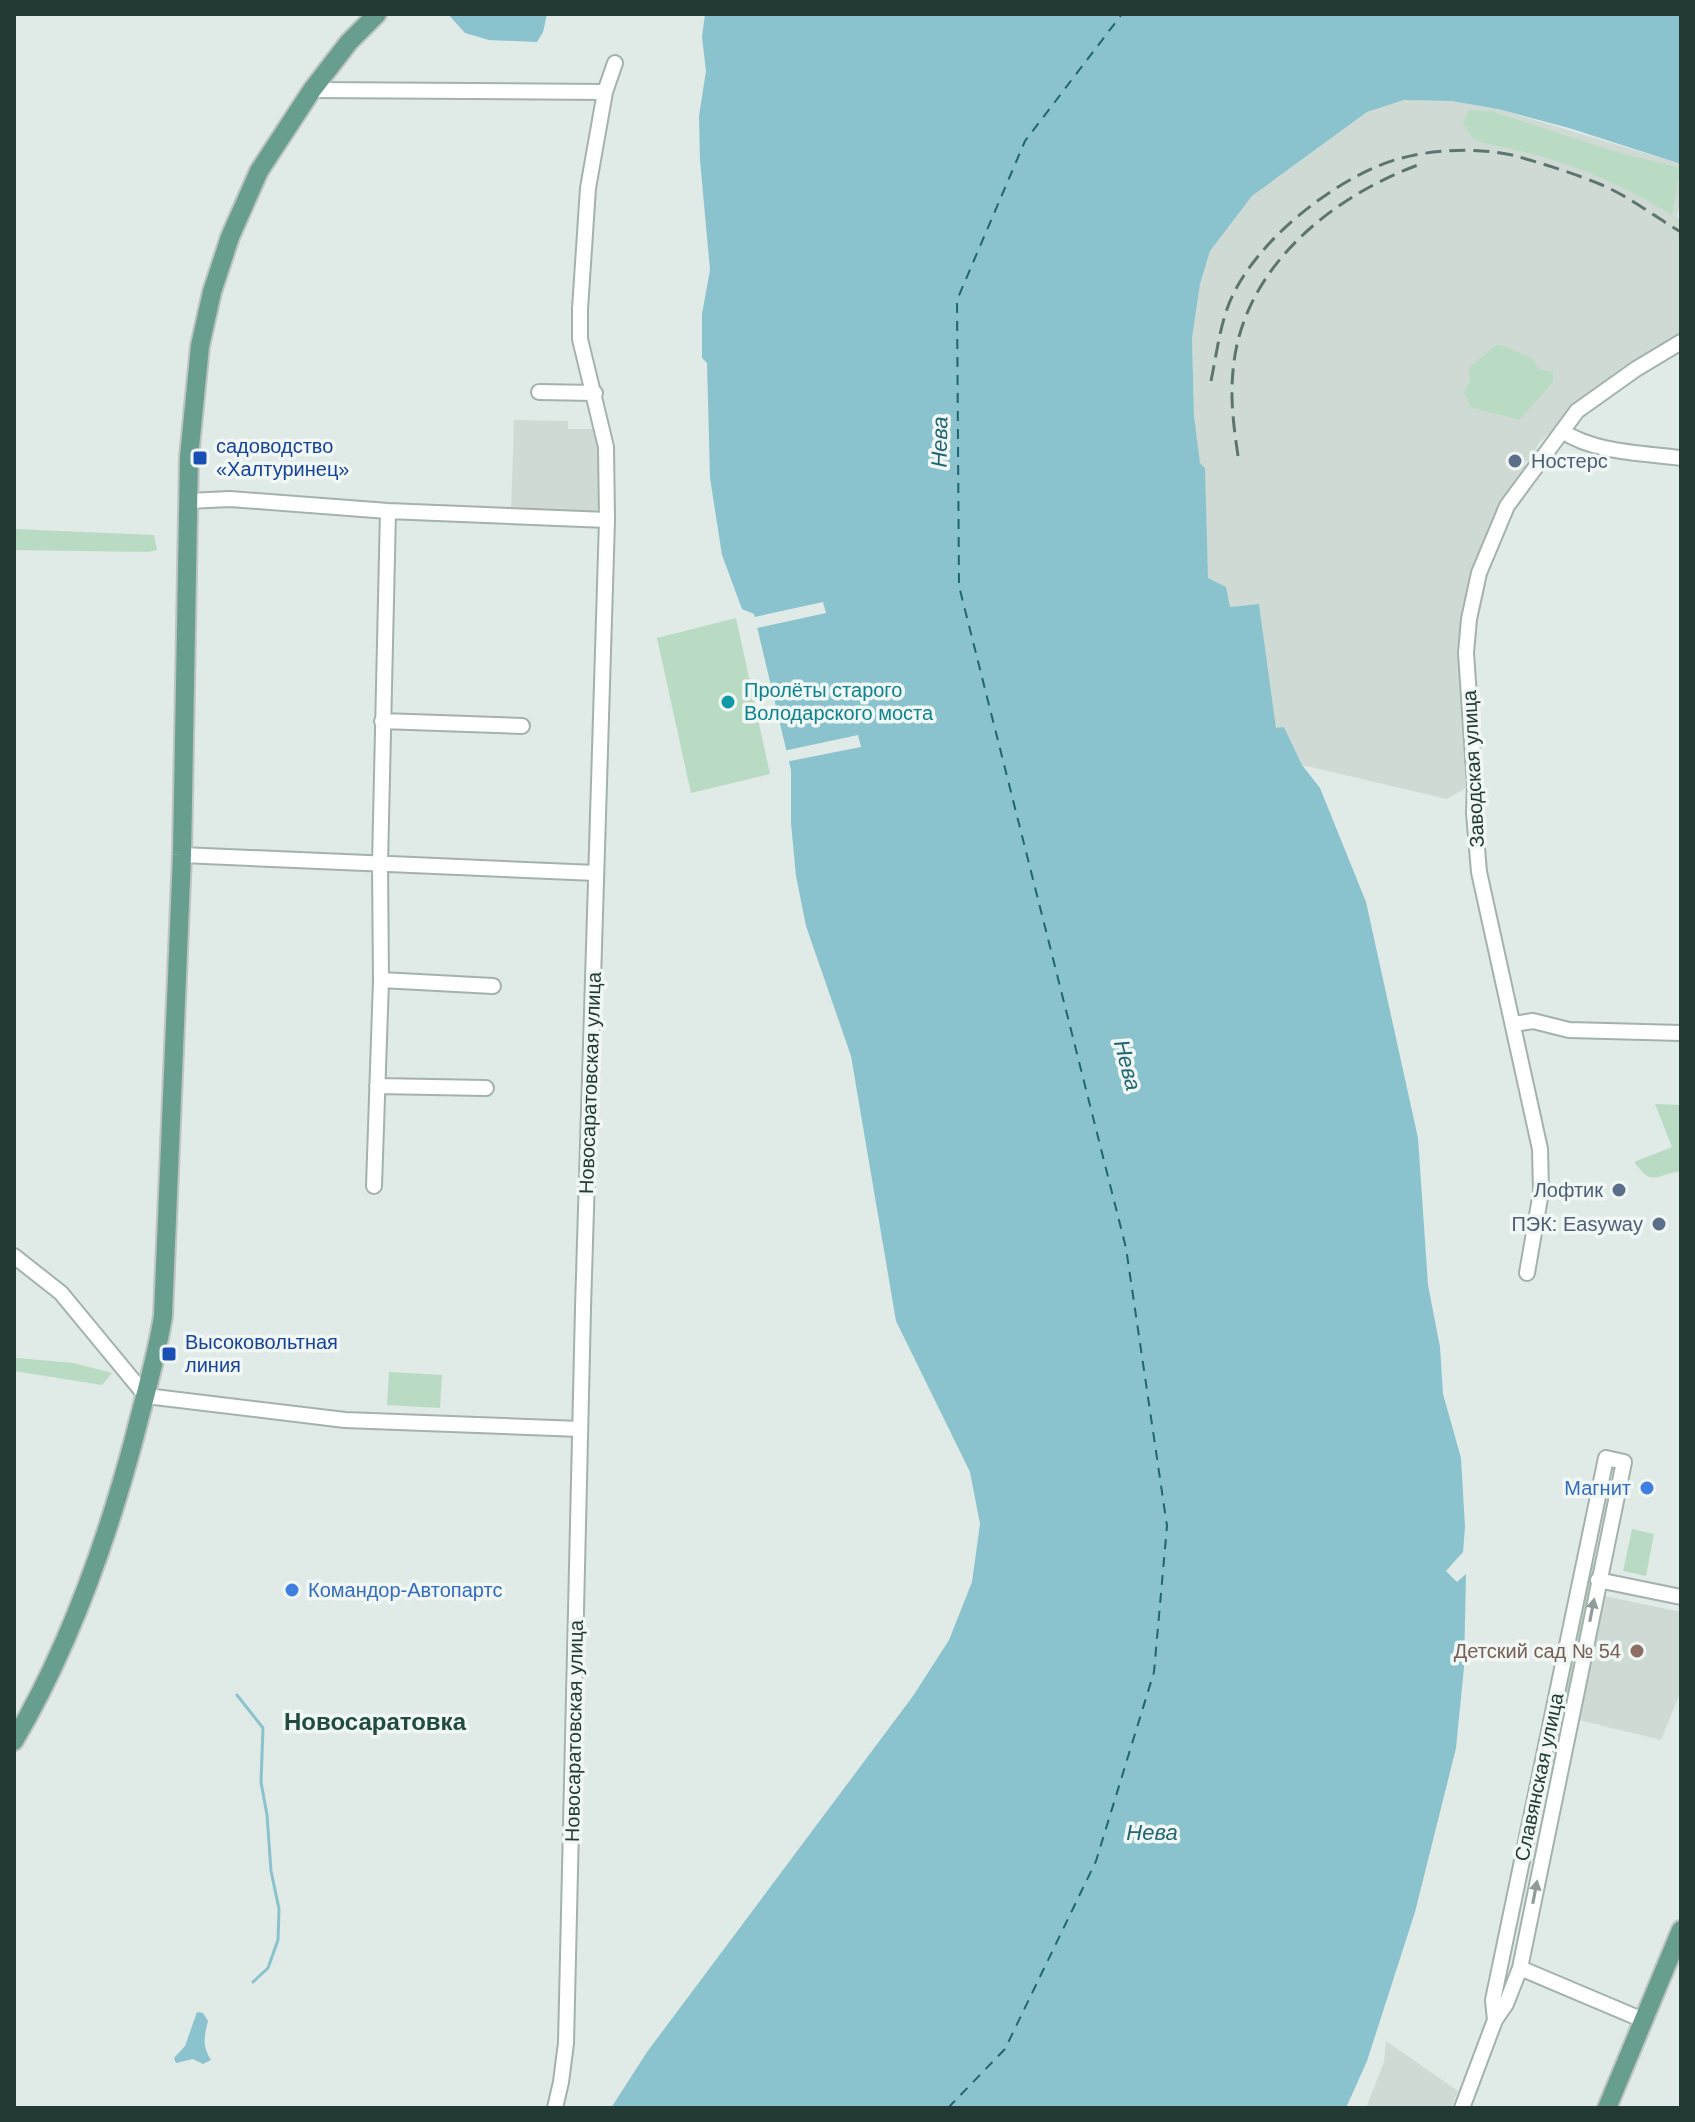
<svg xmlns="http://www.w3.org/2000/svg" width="1695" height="2122" viewBox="0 0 1695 2122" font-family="Arial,sans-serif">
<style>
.built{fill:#cfdad5}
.green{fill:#badbc3}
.water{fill:#8ac3cd}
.pier{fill:#e0eae6}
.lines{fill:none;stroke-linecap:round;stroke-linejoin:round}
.stream{stroke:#8ac3cd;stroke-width:3}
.ferry{stroke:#1f6572;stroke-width:2;stroke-dasharray:10 8;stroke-linecap:butt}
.minor-casing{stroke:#a3b2ad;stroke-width:18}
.major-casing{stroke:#bdc4c2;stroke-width:22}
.minor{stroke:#fff;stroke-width:14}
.major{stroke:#679e90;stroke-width:18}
.rail{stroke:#5c766f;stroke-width:3;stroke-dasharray:16 8;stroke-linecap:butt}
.oneway{fill:#909c99}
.transit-dot{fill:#1a4fb4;stroke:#f0f7f4;stroke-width:3}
.service-dot{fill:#5c6f8a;stroke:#f0f7f4;stroke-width:3}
.culture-dot{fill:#0f9aa8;stroke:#f0f7f4;stroke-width:3}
.shop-dot{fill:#3f7fe0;stroke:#f0f7f4;stroke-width:3}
.education-dot{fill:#8d6e63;stroke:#f0f7f4;stroke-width:3}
.labels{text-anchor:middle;stroke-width:7;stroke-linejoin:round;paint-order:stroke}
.transit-label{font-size:20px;fill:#164399;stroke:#f0f7f4;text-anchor:start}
.service-label{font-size:20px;fill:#4e5e75;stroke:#f0f7f4;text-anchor:end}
.culture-label{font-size:20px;fill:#0d838f;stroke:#f0f7f4;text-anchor:start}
.street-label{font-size:20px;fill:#223a33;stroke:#f0f7f4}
.shop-label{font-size:20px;fill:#366cbe;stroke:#f0f7f4;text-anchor:end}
.education-label{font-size:20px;fill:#785e54;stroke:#f0f7f4;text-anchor:end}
.water-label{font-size:22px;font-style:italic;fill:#1f6572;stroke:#f0f7f4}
.quarter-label{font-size:24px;font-weight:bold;fill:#1f4b40;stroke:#f0f7f4}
</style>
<rect width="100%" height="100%" fill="#e0eae6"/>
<path class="built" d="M1404 100 1451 101 1498 109 1681 164V199L1677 217 1681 221V339L1574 409 1539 443 1536 448 1539 453 1524 463 1525 466 1505 494 1474 570 1462 617 1459 641 1466 788 1447 799 1302 765 1284 727 1276 729 1259 604 1229 607 1208 578 1194 416 1192 338 1200 283 1210 251 1252 196 1367 112Z
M514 420 568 421V429H598L601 475 597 514 511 512Z
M1604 1596 1681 1612V1690L1661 1740 1579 1720Z
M1386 2041 1458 2091 1451 2108H1366L1384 2062Z"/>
<path class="green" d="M1469 110 1491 111 1613 151 1681 168 1672 215C1632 191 1592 171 1547 158 1523 151 1498 147 1474 140L1463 123Z
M1498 344 1532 358 1539 369 1553 372V382L1519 420 1470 407 1464 392 1471 379 1468 368Z
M14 529 154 535 157 550 148 552 14 550Z
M736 618 770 774 691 793 657 638Z
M1655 1104 1681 1105V1171C1653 1175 1654 1188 1634 1162L1672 1147Z
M17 1358 74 1363 112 1373 102 1385 14 1371V1360Z
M389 1372 442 1375 440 1408 387 1405Z
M1632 1529 1654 1534 1646 1576 1623 1571Z
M1592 1565 1599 1566 1553 1778 1546 1774 1556 1729 1559 1728Z"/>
<path class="water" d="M448 14H547L543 32 537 42 489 40 465 33Z
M705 14H1681V164L1569 128 1498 109 1451 101 1404 100 1367 112 1252 196 1210 251 1200 284 1192 338 1194 416 1200 463 1205 468 1208 578 1226 587 1230 607 1259 604 1276 728 1284 727 1302 765 1320 788 1366 902 1418 1138 1428 1285 1440 1347 1443 1394 1461 1458 1465 1527 1463 1552 1446 1571 1457 1582 1466 1574 1464 1667 1456 1748 1415 1912 1367 2061 1346 2108H611L647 2052 913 1696 949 1640 972 1582 980 1524 970 1472 896 1321 851 1056 806 926 796 876 791 823V770L754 614 742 609 722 555 710 478 707 363 702 358V314L710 270 700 160 699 116 706 71 702 37Z
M197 2012 203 2013 208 2021C204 2037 202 2046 211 2060L203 2064 193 2059 176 2063 174 2058 185 2046Z"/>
<path class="pier" d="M823 602 826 613 753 629 750 618Z
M858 735 861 747 785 762 783 751Z"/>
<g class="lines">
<path class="stream" d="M237 1695 263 1728 261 1782 267 1815 271 1871 279 1909 278 1940 268 1968 253 1982"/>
<path class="ferry" d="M948 2108 1005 2049 1096 1861 1154 1672 1167 1526 1126 1248 959 586 957 300 1025 141 1122 14"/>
<defs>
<path id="minor" d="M312 90 605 92
M539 392 595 393
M1562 431C1595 453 1643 453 1681 458
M188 501 230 499 388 511 607 520
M382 721 522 726
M182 855 596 873
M381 980 493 986
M1514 1024 1533 1021 1569 1030 1681 1033
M377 1086 486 1088
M374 1186 381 980 380 864 388 511
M14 1256 61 1293 146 1396 345 1420 580 1429
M1527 1273 1541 1192 1540 1149 1479 872 1474 813 1475 785 1466 653 1469 619 1479 573 1507 506 1577 411 1636 369 1681 342
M1598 1580 1681 1597
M1520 1968 1643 2020
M555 2108 561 2082 566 2043 583 1308 607 520 606 447 580 339V309L588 188 605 92 615 63
M1462 2108 1495 2020 1506 2004 1520 1968 1624 1462 1606 1458 1493 2000 1495 2020"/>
<path id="major" d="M14 1741C70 1646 107 1541 135 1435 145 1395 157 1356 163 1316L182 855 189 457 200 346 212 292 230 237 259 171 312 90 349 42 377 14
M1607 2108 1681 1930"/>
</defs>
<use href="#minor" class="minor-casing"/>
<use href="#major" class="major-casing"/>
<use href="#minor" class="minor"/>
<use href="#major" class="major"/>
<path class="rail" d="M1211 381C1216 357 1219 332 1227 309 1248 249 1321 190 1378 166 1418 149 1474 146 1516 156 1544 164 1576 174 1602 185 1630 197 1655 217 1681 232
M1238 456C1234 428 1230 400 1233 371 1241 270 1329 198 1418 165"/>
</g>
<defs><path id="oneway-solid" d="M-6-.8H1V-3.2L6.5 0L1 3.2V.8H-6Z" transform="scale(2)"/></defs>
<g class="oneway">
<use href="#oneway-solid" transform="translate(1592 1610) rotate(-79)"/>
<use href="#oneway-solid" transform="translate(1535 1892) rotate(-79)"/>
</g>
<g class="transit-dot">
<rect x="192" y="450" width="16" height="16" rx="4"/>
<rect x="161" y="1346" width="16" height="16" rx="4"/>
</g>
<g class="service-dot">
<circle cx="1515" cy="461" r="8"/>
<circle cx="1619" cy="1190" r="8"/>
<circle cx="1659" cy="1224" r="8"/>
</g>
<circle class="culture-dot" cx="728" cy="702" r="8"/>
<g class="shop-dot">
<circle cx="1647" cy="1488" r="8"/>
<circle cx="292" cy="1590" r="8"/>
</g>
<circle class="education-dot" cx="1637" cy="1651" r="8"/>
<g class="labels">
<g class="transit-label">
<text x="216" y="453">садоводство<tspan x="216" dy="23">«Халтуринец»</tspan></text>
<text x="185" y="1349">Высоковольтная<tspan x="185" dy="23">линия</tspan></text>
</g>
<g class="service-label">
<text x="1531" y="468" text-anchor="start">Ностерс</text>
<text x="1603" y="1197">Лофтик</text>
<text x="1643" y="1231">ПЭК: Easyway</text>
</g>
<g class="culture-label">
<text x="744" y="697">Пролёты старого<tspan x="744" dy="23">Володарского моста</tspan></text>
</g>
<g class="street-label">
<text transform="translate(1473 769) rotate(-93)" y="7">Заводская улица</text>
<text transform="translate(590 1083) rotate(-88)" y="7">Новосаратовская улица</text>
<text transform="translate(574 1731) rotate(-89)" y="7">Новосаратовская улица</text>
<text transform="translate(1539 1777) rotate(-78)" y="7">Славянская улица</text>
</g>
<g class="shop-label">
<text x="1631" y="1495">Магнит</text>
<text x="308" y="1597" text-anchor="start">Командор-Автопартс</text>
</g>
<g class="education-label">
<text x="1621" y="1658">Детский сад № 54</text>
</g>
<g class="water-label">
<text transform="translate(939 442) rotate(-89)" y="8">Нева</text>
<text transform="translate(1128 1065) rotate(75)" y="8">Нева</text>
<text x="1152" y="1840">Нева</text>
</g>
<g class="quarter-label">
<text x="375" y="1730">Новосаратовка</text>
</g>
</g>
<rect width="1695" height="2122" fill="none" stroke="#223a33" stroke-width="32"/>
</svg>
